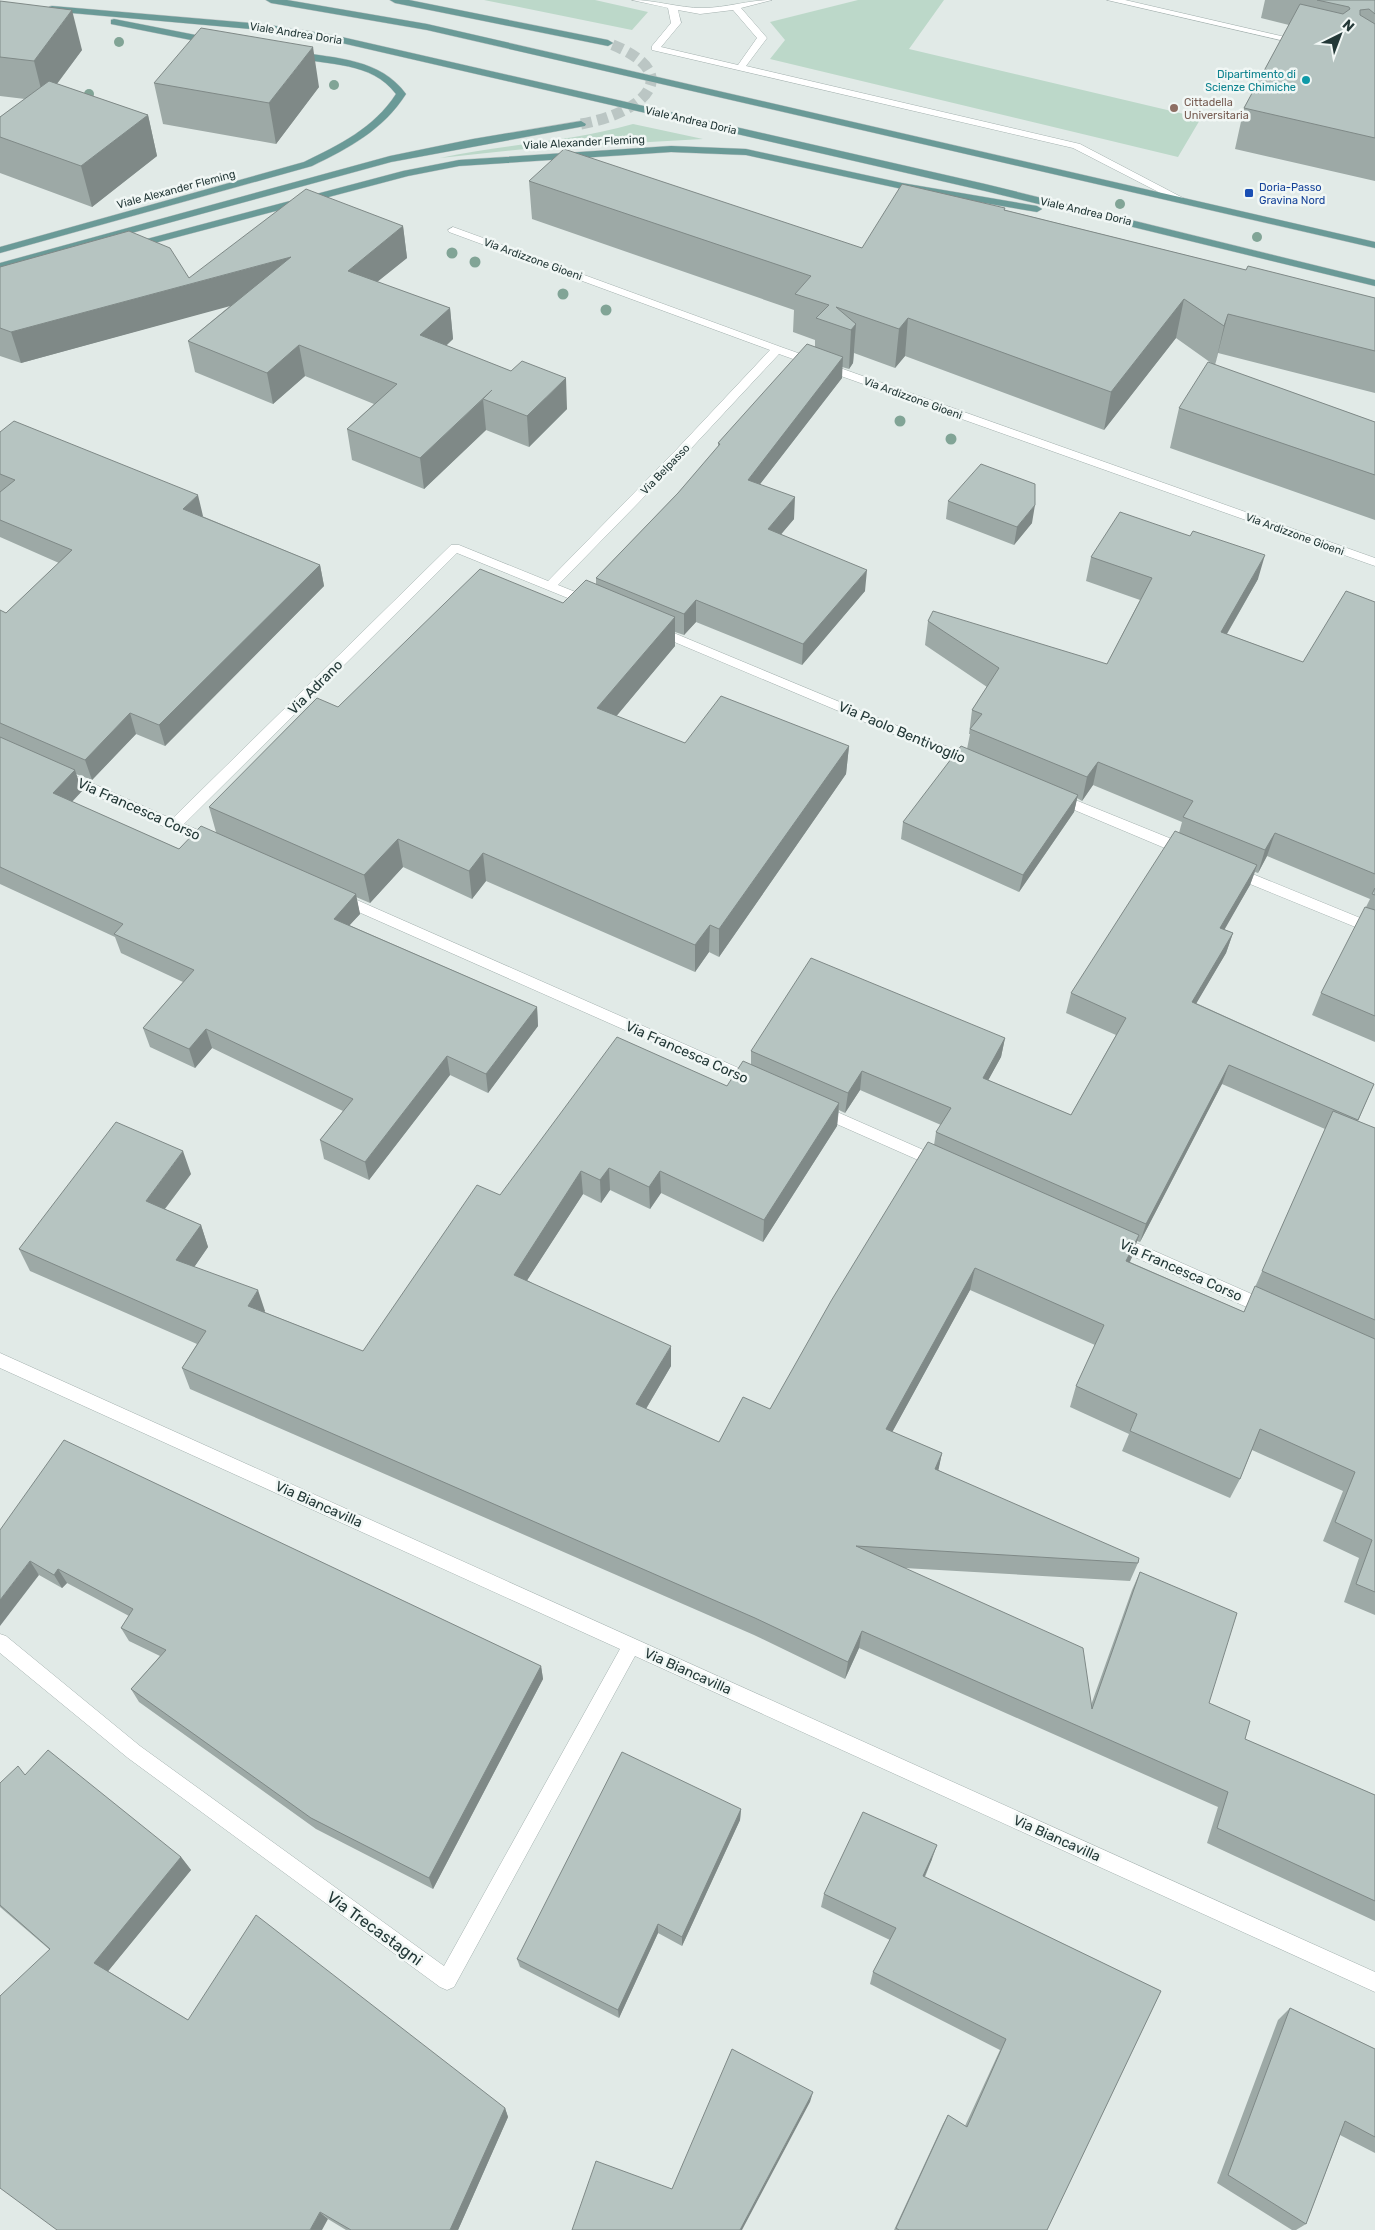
<svg xmlns="http://www.w3.org/2000/svg" width="1375" height="2230" viewBox="0 0 1375 2230" font-family="Rubik,sans-serif">
<style>
.green{fill:#bcd8c9}
.lines{fill:none;stroke-linecap:round;stroke-linejoin:round}
.major-tunnel{stroke:#bbc6c4;stroke-width:11;stroke-dasharray:11 5.5;stroke-linecap:butt}
.minor-casing{stroke:#a4b1af;stroke-width:1}
.major-casing{stroke:#c1c7c7;stroke-width:1}
.minor{fill:#fff;fill-rule:evenodd}
.major{fill:#6a9a97;fill-rule:evenodd}
.tree{fill:#81a496}
.wall{fill:#9da9a6;fill-rule:evenodd}
.shaded-wall{fill:#7f8987}
.building{fill:#b6c4c1;stroke:#7f8987}
.culture-dot{fill:#0f9aa8;stroke:#f1f7f5;stroke-width:2}
.education-dot{fill:#8d6e63;stroke:#f1f7f5;stroke-width:2}
.transit-dot{fill:#1a4fb4;stroke:#f1f7f5;stroke-width:2}
.labels{text-anchor:middle;stroke-width:5;stroke-linejoin:round;paint-order:stroke}
.far-street-label{font-size:11px;fill:#233837;stroke:#f1f7f5}
.far-culture-label{font-size:11px;fill:#0d838f;stroke:#f1f7f5;text-anchor:end}
.far-education-label{font-size:11px;fill:#785e54;stroke:#f1f7f5;text-anchor:start}
.far-transit-label{font-size:11px;fill:#164399;stroke:#f1f7f5;text-anchor:start}
.street-label{font-size:14px;fill:#233837;stroke:#f1f7f5}
.near-street-label{font-size:16px;fill:#233837;stroke:#f1f7f5}
</style>
<rect width="100%" height="100%" fill="#e1eae7"/>
<path class="green" d="M484 0H595L648 12 632 30Z
M858 0H944L909 49 1201 118 1178 157 770 59 785 40 770 22Z
M633 124 703 139 525 149 440 158C503 144 571 142 633 124Z"/>
<g class="lines">
<path class="major-tunnel" d="M581 124C639 114 691 75 608 43"/>
<defs>
<path id="minor" d="M632 0C656 0 679 8 702 8 726 8 748 0 772 0L741 8 767 38 746 66 1080 144 1185 199 1184 201H1176L1073 148 652 50V46L671 23 668 8ZM678 10 700 14 733 10 757 38 738 65 661 47 681 23Z
M1107 0H1125L1307 42 1302 45Z
M453 227 781 347 1375 558V566L779 354 685 455 558 585 593 599 595 602 593 605H585L457 553 184 824 217 838 219 842 217 846H207L57 778 55 775 57 772H67L172 819 451 545H459L548 581 677 449 770 350 449 232 448 230Z
M657 626 977 759 979 762 972 767 967 765 653 633 651 630 653 627Z
M1058 793 1189 846 1191 850 1189 854H1179L1053 801 1051 798 1053 795Z
M1233 866 1375 924V935L1228 875 1226 871Z
M341 893 759 1077 761 1081 759 1085 754 1087 749 1085 336 902 334 898 336 894Z
M819 1104 944 1159 947 1163 944 1167 939 1169 934 1167 814 1114 812 1110 814 1106Z
M1116 1234 1272 1303 1274 1308 1272 1313 1266 1315 1260 1313 1110 1246 1108 1241 1110 1236Z
M0 1353 1375 1972V1992L635 1656 454 1987 447 1990 440 1987 128 1758 0 1653V1634L6 1636 140 1746 444 1966 620 1649 0 1368Z"/>
<path id="major" d="M266 0H287L427 24 1375 242V248L427 30 271 3Z
M390 0H409L608 40 613 43 608 46 395 3Z
M52 6 263 24 333 35 985 184 1375 280V286L985 191 333 41 263 30 49 11V7Z
M114 19 211 38 216 41 211 44 111 24V20Z
M296 52C336 58 381 59 406 94 383 130 349 148 312 166L0 253V247L304 162C339 145 374 128 396 94 371 61 329 66 293 57V53Z
M581 121 586 124 585 126 391 162 0 269V263L390 156 473 139Z
M671 146 746 149 902 183 1037 206 1042 209 1037 212 902 189 746 155 671 152 459 166 408 176 132 249 127 246 128 244 403 171 459 160Z"/>
</defs>
<use href="#minor" class="minor-casing"/>
<use href="#major" class="major-casing"/>
<use href="#minor" class="minor"/>
<use href="#major" class="major"/>
</g>
<g class="tree">
<circle cx="119" cy="42" r="5"/>
<circle cx="334" cy="85" r="5"/>
<circle cx="89" cy="94" r="5"/>
<circle cx="1120" cy="204" r="5"/>
<circle cx="1257" cy="237" r="5"/>
<circle cx="452" cy="253" r="5.5"/>
<circle cx="475" cy="262" r="5.5"/>
<circle cx="563" cy="294" r="5.5"/>
<circle cx="606" cy="310" r="5.5"/>
<circle cx="900" cy="421" r="5.5"/>
<circle cx="951" cy="439" r="5.5"/>
</g>
<path class="wall" d="M1265 0H1375V181L1235 149 1244 108 1289 25 1261 18Z
M0 1 82 50 57 84 148 115 157 156 92 207 0 173V117L25 99 0 96Z
M154 83 319 87 276 144 163 124Z
M529 181 862 248 1005 208V210L1246 270 1375 298V393L1218 353 1215 365 1375 422V520L1170 448 1179 408 1214 365 1176 338 1104 430 905 356 895 368 854 353 853 363 849 369 842 367V378L760 484 794 519 781 534 865 591 802 665 696 622 684 635 675 632V646L616 716 685 743 849 746 846 774 719 957 709 952 695 972 486 881 472 899 403 867 370 903 356 897 360 914 349 925 537 1007 538 1026 488 1093 450 1075 369 1180 324 1159 320 1140 343 1111 212 1048 195 1068 150 1047 143 1028 183 982 121 953 115 937 0 884V610L6 613 59 563 0 537V432L320 565 324 586 165 746 136 734 92 780 76 774 82 791 72 802 179 849 216 832 209 807 338 707 563 603 596 584V578L678 493 718 447V443L815 347V340L793 332 794 310 532 219Z
M403 226 407 258 377 282 450 308 453 339 446 346 567 409 529 447 486 430 424 489 352 460 347 429 374 404 305 376 273 404 195 372 188 341 231 305 21 363 0 356V267L189 278Z
M948 501 1032 523 1014 545 946 519Z
M1091 557 1258 579 1227 634 1303 662 1375 602V1042L1312 1015 1321 993 1366 907 1370 899 1267 856 1258 873 1255 872 1250 885 1224 929 1233 933 1226 953 1196 1003 1374 1084 1358 1121 1375 1128V1615L1344 1602 1359 1558 1323 1541 1343 1491 1252 1450 1240 1479 1230 1498 1122 1451 1129 1434 1070 1407 1076 1386 1095 1345 970 1290 892 1432 942 1453 938 1470 1138 1563 1130 1581 904 1568 1091 1705 1132 1590 1140 1572 1209 1703 1245 1739 1375 1795V1921L1207 1843 1218 1807 859 1648 845 1679 754 1635 190 1389 182 1368 197 1344 30 1271 19 1249 191 1174 165 1209 201 1225 208 1247 194 1267 265 1311 264 1312 363 1351 500 1195 727 1086 751 1064V1051L1005 1038 1001 1057 988 1080 1071 1115 1116 1035 1066 1013 1071 993 1179 833 1182 822 1093 785 1082 801 1077 798 1074 812 1019 892 901 839 903 822 967 749 970 734H969L972 710 987 687 925 645 928 621 1107 664 1140 600 1086 581ZM1222 1084 1325 1129 1244 1312 1130 1262 1132 1257 1137 1241 1140 1242ZM860 1090 941 1125 936 1132 934 1145 770 1409 719 1442 646 1409 671 1366 527 1280 583 1194 601 1203 610 1190 650 1209 661 1193 763 1242 837 1126 839 1110 845 1113Z
M0 1530 541 1666 543 1679 433 1889 316 1829 139 1702 131 1689 160 1656 129 1641 121 1628 129 1616 67 1583 62 1588 39 1575Z
M26 1775 181 1857 191 1870 108 1971 188 2020 505 2108 508 2117 458 2230H346L328 2219 50 1950 0 1907V1783Z
M741 1809 740 1820 682 1946 658 1933 619 2018 520 1967 517 1959Z
M932 1859 925 1877 1161 1991 1047 2230H894L943 2124 948 2115 965 2126 1000 2050 870 1984 873 1972 890 1940 821 1907 824 1894Z
M1290 2008 1375 2049V2153L1340 2135 1306 2224 1296 2230H1292L1217 2183 1278 2020Z"/>
<path class="shaded-wall" d="M72 10 82 50 44 101 34 61Z
M313 47 319 87 276 144 269 103Z
M148 115 157 156 92 207 81 166Z
M403 226 407 258 352 302 348 271Z
M291 257 296 288 21 363 11 332Z
M1184 299 1176 338 1104 430 1111 392Z
M450 308 453 339 423 366 420 335Z
M1228 314 1218 353 1215 365 1224 326Z
M908 318 905 356 895 368 899 329Z
M856 324 853 363 849 369 851 330Z
M299 345 305 376 273 404 267 373Z
M843 357 842 378 747 501 748 480Z
M566 378 567 409 529 447 527 416Z
M483 399 486 430 424 489 420 458Z
M198 495 203 516 188 530 183 509Z
M795 497 794 519 767 551 768 529Z
M1035 505 1032 523 1014 545 1017 527Z
M1265 555 1258 579 1214 656 1221 632Z
M320 565 324 586 165 746 159 725Z
M867 570 865 591 802 665 803 644Z
M696 600V622L684 635V614Z
M675 617V646L599 737 597 708Z
M130 713 136 734 92 780 85 760Z
M849 746 846 774 719 957V929Z
M1098 762 1093 785 1082 801 1087 777Z
M75 770 82 791 60 814 53 793Z
M1078 795 1074 812 1019 892 1023 875Z
M1275 833 1267 856 1258 873 1265 850Z
M398 839 403 867 370 903 364 875Z
M483 853 486 881 472 899 469 871Z
M1257 865 1250 885 1214 948 1220 928Z
M356 894 360 914 338 938 334 919Z
M710 925 709 952 695 972V945Z
M1233 933 1226 953 1186 1021 1192 1002Z
M537 1007 538 1026 488 1093 486 1074Z
M206 1029 212 1048 195 1068 189 1049Z
M1005 1038 1001 1057 979 1097 983 1078Z
M447 1056 450 1075 369 1180 365 1162Z
M1229 1065 1222 1084 1140 1242 1146 1224Z
M862 1071 860 1090 845 1113 848 1093Z
M839 1103 837 1126 763 1242 764 1220Z
M183 1151 191 1174 154 1223 146 1201Z
M609 1168 610 1190 601 1203 600 1180Z
M581 1171 583 1194 517 1296 514 1275Z
M660 1171 661 1193 650 1209 649 1187Z
M201 1225 208 1247 184 1282 176 1260Z
M1139 1235 1132 1257 1119 1282 1126 1261Z
M975 1268 970 1290 883 1449 886 1429Z
M258 1290 265 1311 255 1327 248 1306Z
M671 1346V1366L637 1424 636 1404Z
M942 1453 938 1472 935 1469Z
M30 1561 39 1575 0 1626V1600Z
M58 1569 67 1583 62 1588 54 1575Z
M862 1631 859 1648 845 1679 848 1662Z
M541 1666 543 1679 433 1889 429 1878Z
M741 1809 740 1820 682 1946V1937Z
M937 1845 932 1859 919 1889 923 1876Z
M181 1857 191 1870 105 1975 94 1963Z
M658 1924V1933L619 2018 618 2010Z
M813 2092 810 2102 742 2230H740Z
M505 2108 508 2117 458 2230H450Z
M320 2212 328 2219 322 2230H310Z"/>
<path class="building" d="M1317 0H1375V14L1369 9 1360 10V15L1375 24V138L1244 108 1300 4 1343 14 1350 9 1349 7Z
M0 1 72 10 34 61 0 57Z
M201 28 313 47 269 103 154 83Z
M49 81 148 115 81 166 0 137V117Z
M564 149 862 248 902 184 1005 208 1004 210 1246 270 1248 266 1375 298V351L1228 314 1224 326 1184 299 1111 392 908 318 899 329 836 307 856 324 851 330 816 318 829 305 795 294 811 276 529 181Z
M306 189 403 226 348 271 450 308 420 335 511 371 522 361 566 378 527 416 483 399 492 390 420 458 347 429 397 384 299 345 267 373 188 341 291 257 11 332 0 328V267L129 231 170 248 189 278Z
M807 344 843 357 748 480 795 497 768 529 867 570 803 644 696 600 684 614 596 578 678 493 720 444 718 443Z
M1208 362 1375 422V475L1179 408Z
M14 421 198 495 183 509 320 565 159 725 130 713 85 760 0 723V610L6 613 72 550 0 520V492L15 480 0 474V432Z
M981 464 1035 484V505L1017 527 948 501Z
M1120 512 1190 536 1193 531 1265 555 1221 632 1303 662 1346 591 1375 602V874L1275 833 1265 850 1183 817 1193 801 1098 762 1087 777 970 729 982 714 972 710 999 668 928 621 933 611 1107 664 1152 578 1091 557Z
M480 569 563 603 586 580 675 617 597 708 685 743 721 696 849 746 719 929 710 925 695 945 483 853 469 871 398 839 364 875 209 807 317 698 338 707Z
M0 737 75 770 53 793 179 849 201 826 356 894 334 919 537 1007 486 1074 447 1056 365 1162 320 1140 353 1099 206 1029 189 1049 143 1028 194 970 114 934 123 924 0 867Z
M961 746 1078 795 1023 875 903 822Z
M1175 831 1257 865 1220 928 1233 933 1192 1002 1374 1084 1358 1120 1229 1065 1146 1224 936 1132 951 1108 862 1071 848 1093 751 1051 811 958 1005 1038 983 1078 1071 1115 1126 1018 1071 993Z
M1375 888V895L1372 894Z
M1365 907 1375 910V1016L1321 993Z
M617 1037 727 1086 743 1061 839 1103 764 1220 660 1171 649 1187 609 1168 600 1180 581 1171 514 1275 671 1346 636 1404 719 1442 743 1397 770 1409 831 1301 928 1142 1139 1235 1126 1261 1244 1312 1255 1286 1375 1339V1592L1356 1584 1372 1540 1335 1522 1355 1472 1260 1429 1240 1479 1130 1431 1137 1414 1076 1386 1104 1325 975 1268 886 1429 942 1453 935 1469 1139 1558 1138 1563 856 1546 1083 1648 1092 1709 1140 1572 1237 1613 1209 1703 1250 1721 1245 1739 1375 1795V1901L1217 1828 1228 1792 862 1631 848 1662 755 1618 182 1368 206 1331 19 1249 116 1122 183 1151 146 1201 201 1225 176 1260 258 1290 248 1306 363 1351 477 1185 500 1195Z
M1333 1111 1375 1128V1320L1262 1271Z
M64 1440 541 1666 429 1878 311 1818 131 1689 166 1650 121 1628 133 1609 58 1569 54 1575 30 1561 0 1600V1530Z
M48 1750 181 1857 94 1963 188 2020 256 1915 505 2108 450 2230H351L320 2212 310 2230H57L0 2188V1996L50 1949 0 1905V1783L18 1766 25 1775Z
M622 1752 741 1809 682 1937 658 1924 618 2010 517 1959Z
M863 1812 937 1845 923 1876 1161 1991 1047 2230H899L896 2228 948 2115 967 2127 1006 2039 873 1972 896 1928 824 1894Z
M1290 2008 1375 2049V2137L1345 2121 1306 2224 1228 2175Z
M732 2049 813 2092 740 2230H572L596 2161 672 2189Z"/>
<circle class="culture-dot" cx="1306" cy="80" r="5"/>
<circle class="education-dot" cx="1174" cy="108" r="5"/>
<rect class="transit-dot" x="1244" y="188" width="10" height="10" rx="2.5"/>
<g class="labels">
<g class="far-street-label">
<text transform="translate(296 33) rotate(9)" y="4">Viale Andrea Doria</text>
<text transform="translate(691 120) rotate(13)" y="4">Viale Andrea Doria</text>
<text transform="translate(584 142) rotate(-3)" y="4">Viale Alexander Fleming</text>
<text transform="translate(176 189) rotate(-15)" y="4">Viale Alexander Fleming</text>
<text transform="translate(1086 211) rotate(13)" y="4">Viale Andrea Doria</text>
<text transform="translate(533 259) rotate(20)" y="4">Via Ardizzone Gioeni</text>
<text transform="translate(913 398) rotate(20)" y="4">Via Ardizzone Gioeni</text>
<text transform="translate(665 469) rotate(-46)" y="4">Via Belpasso</text>
<text transform="translate(1295 534) rotate(20)" y="4">Via Ardizzone Gioeni</text>
</g>
<g class="far-culture-label">
<text x="1296" y="78">Dipartimento di<tspan x="1296" dy="13">Scienze Chimiche</tspan></text>
</g>
<g class="far-education-label">
<text x="1184" y="106">Cittadella<tspan x="1184" dy="13">Universitaria</tspan></text>
</g>
<g class="far-transit-label">
<text x="1259" y="191">Doria-Passo<tspan x="1259" dy="13">Gravina Nord</tspan></text>
</g>
<g class="street-label">
<text transform="translate(315 687) rotate(-45)" y="5">Via Adrano</text>
<text transform="translate(902 732) rotate(23)" y="5">Via Paolo Bentivoglio</text>
<text transform="translate(139 809) rotate(24)" y="5">Via Francesca Corso</text>
<text transform="translate(687 1052) rotate(24)" y="5">Via Francesca Corso</text>
<text transform="translate(1181 1270) rotate(24)" y="5">Via Francesca Corso</text>
<text transform="translate(319 1504) rotate(24)" y="5">Via Biancavilla</text>
<text transform="translate(688 1671) rotate(24)" y="5">Via Biancavilla</text>
<text transform="translate(1057 1838) rotate(24)" y="5">Via Biancavilla</text>
</g>
<g class="near-street-label">
<text transform="translate(375 1928) rotate(36)" y="6">Via Trecastagni</text>
</g>
</g>
<g transform="translate(1340 35) rotate(42)" stroke="#f1f7f5" stroke-width="4" paint-order="stroke">
<path d="M0-4L9 19L0 12L-9 19Z" fill="#233837"/>
<text y="-8" font-size="14" font-weight="bold" text-anchor="middle" fill="#233837">N</text>
</g>
</svg>
